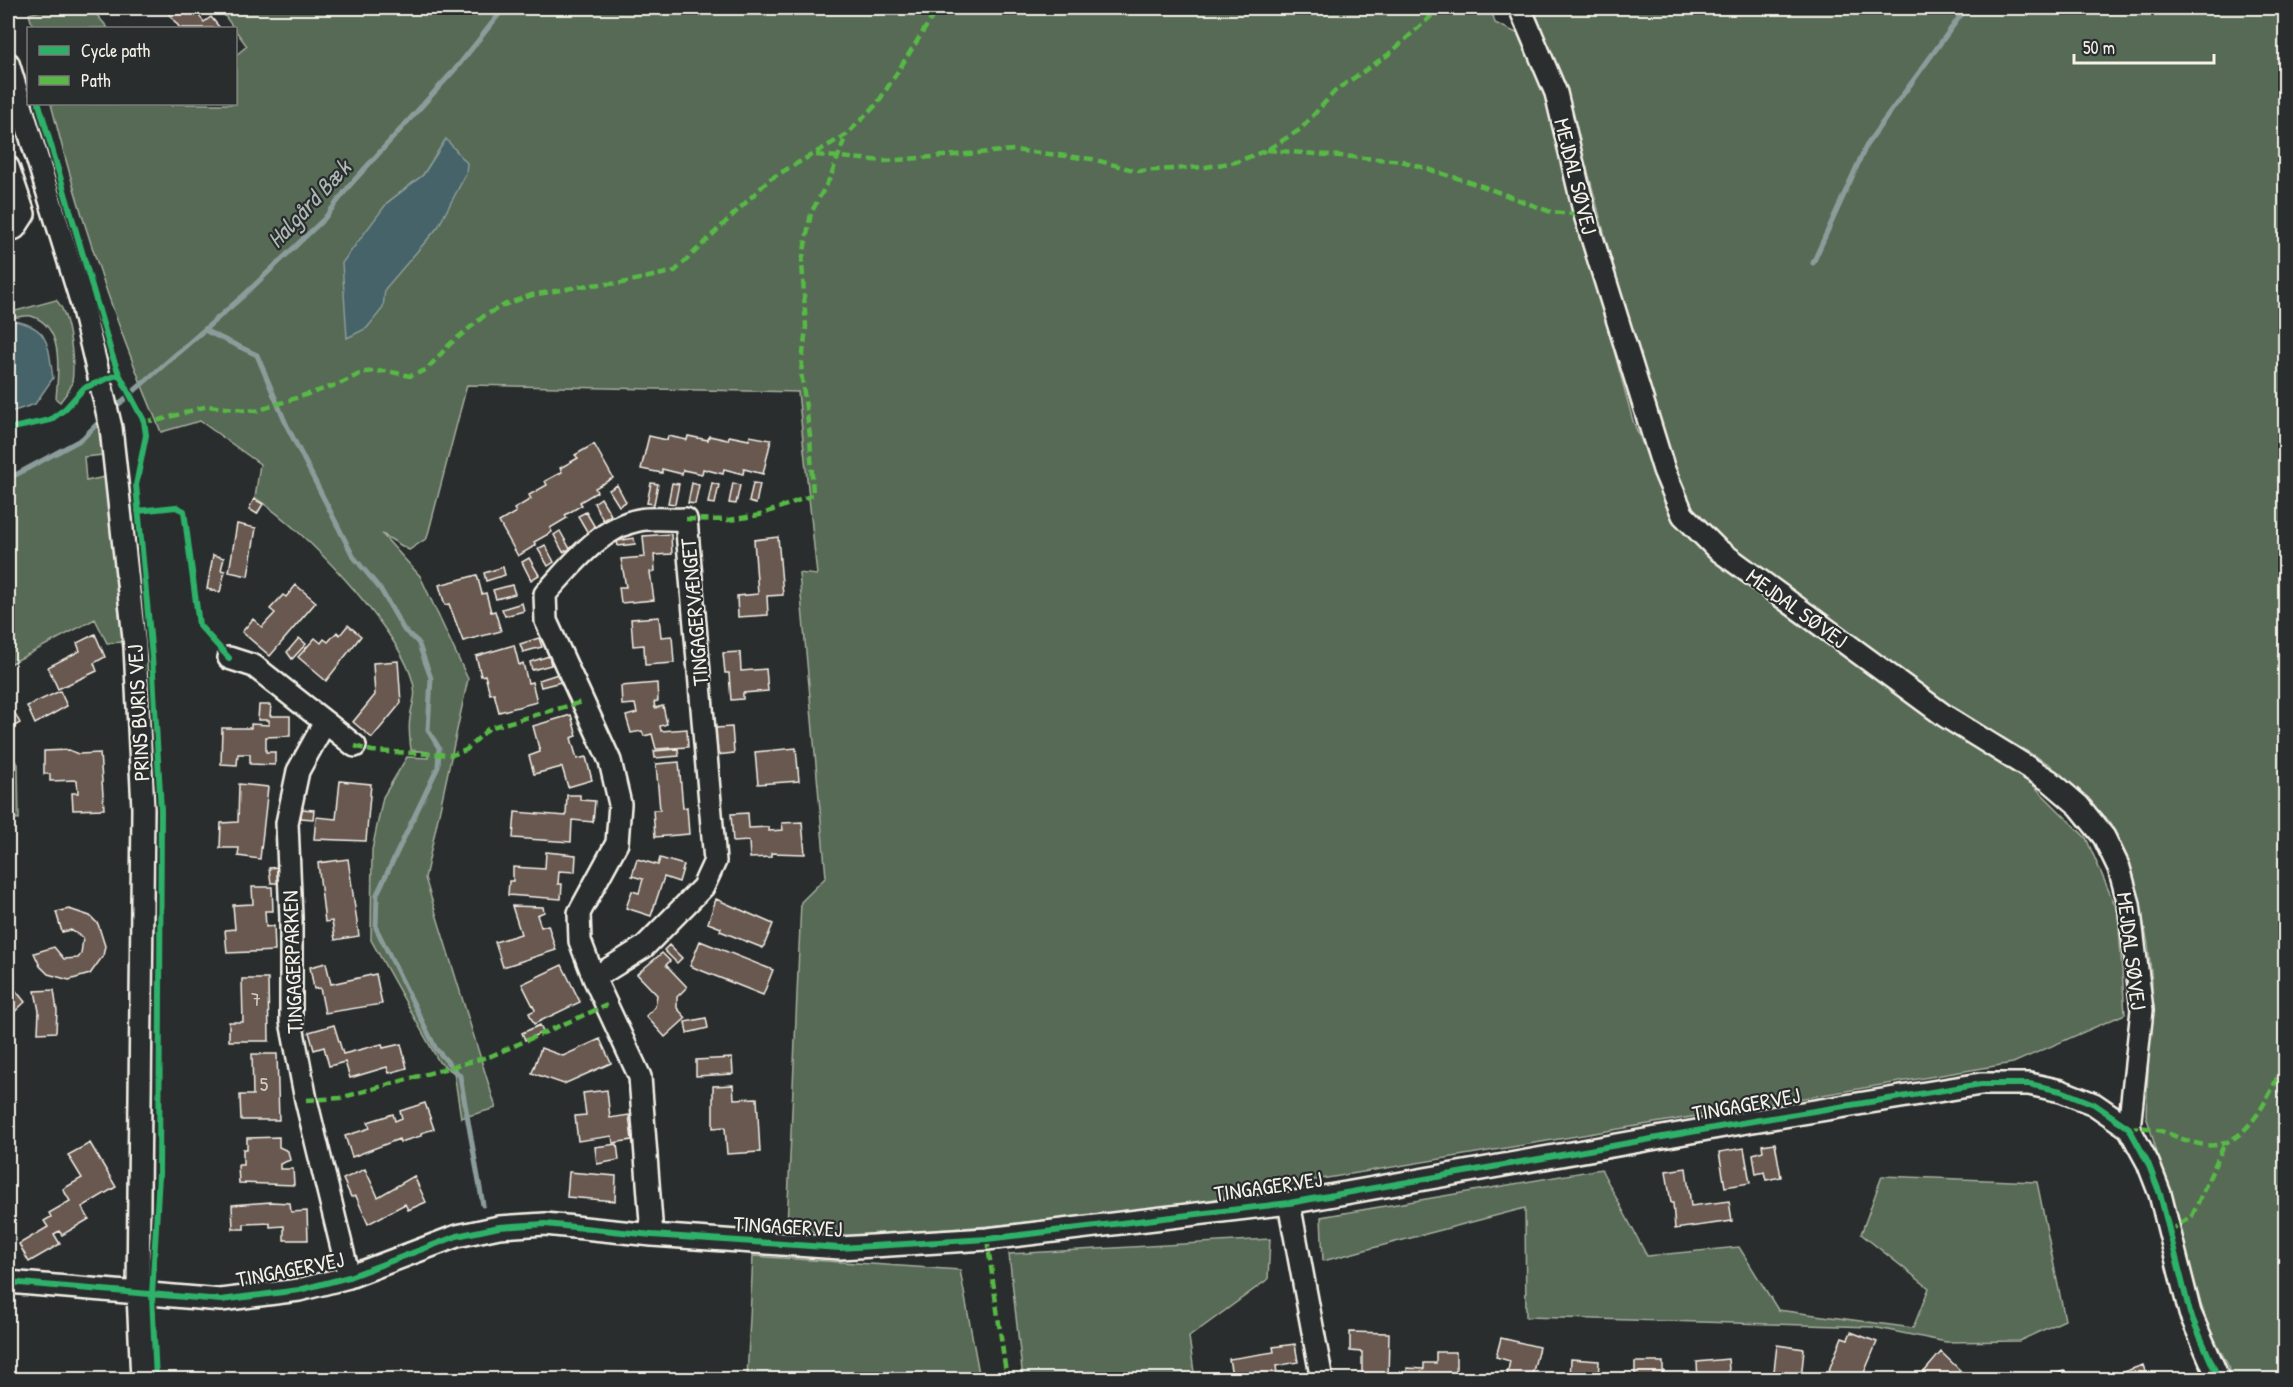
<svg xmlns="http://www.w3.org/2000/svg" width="2293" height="1387" viewBox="0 0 2293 1387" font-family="'Patrick Hand',sans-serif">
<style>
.green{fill:#566a54;stroke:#a5ae9e;stroke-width:1.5;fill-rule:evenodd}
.water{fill:#456367;stroke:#8b9c9b;stroke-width:1.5}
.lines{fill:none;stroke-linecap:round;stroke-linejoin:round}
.stream{stroke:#8b9c9b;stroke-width:5}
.building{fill:#68594f;stroke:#f4f1e8;stroke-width:1.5}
.minor-casing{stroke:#f4f1e8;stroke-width:26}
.minor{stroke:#2a2d2e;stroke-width:21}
.quiet{stroke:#58b947;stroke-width:4.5;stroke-dasharray:9 4.5;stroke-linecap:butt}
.cycleway-casing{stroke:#2a2d2e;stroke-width:10}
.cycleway{stroke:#2db169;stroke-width:6}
.labels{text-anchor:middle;stroke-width:4.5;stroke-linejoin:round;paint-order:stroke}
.number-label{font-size:20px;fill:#d1cbc2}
.street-label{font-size:22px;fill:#f4f1e8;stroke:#2a2d2e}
.water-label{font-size:24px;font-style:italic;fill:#aeb8b4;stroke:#2a2d2e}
</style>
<rect width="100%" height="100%" fill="#2a2d2e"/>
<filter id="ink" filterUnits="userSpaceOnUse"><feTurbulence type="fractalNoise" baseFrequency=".0167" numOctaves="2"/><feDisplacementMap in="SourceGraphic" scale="12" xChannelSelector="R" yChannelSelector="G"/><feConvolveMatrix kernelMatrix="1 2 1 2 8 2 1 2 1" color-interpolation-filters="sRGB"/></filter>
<g filter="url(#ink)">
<path class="green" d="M51 8H91L108 28H33L29 14Z
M219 8H1491L1495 23 1521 35 1543 89 1633 421 1674 520 1709 555 2031 783 2086 838 2118 912 2125 1014 2013 1063 1255 1190 1188 1205 990 1226 839 1237 787 1226 801 902 826 877 799 573 817 575 798 392 467 385 427 538 409 550 382 534 420 576 468 679 425 878 496 1108 461 1118 454 1073 439 1062 371 940 372 850 383 797 407 757 428 758V752L411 750C410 740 408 729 410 718 412 701 418 697 412 679 397 627 301 526 255 498L260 464 200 421 161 432C116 326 79 215 51 104H170L172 106 175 104H236V55L247 46ZM446 139 438 227 384 289 387 203 423 175Z
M1526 8H2285V1379H2235L2207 1324 2146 1115 2152 982 2148 944 2133 872 2110 822 2049 764 1935 699 1705 526 1677 486 1624 308 1587 168 1560 87Z
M56 300C70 313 76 369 71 386 69 391 63 398 60 402L56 399C58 373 65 326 31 316 25 315 14 318 8 318V313Z
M98 423 103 455 84 457 86 481 105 477 123 642 107 643 95 619 8 665V479L82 439Z
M8 754 18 764 19 819 8 818Z
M1601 1169 1647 1256 1739 1247 1778 1310 1913 1328 1929 1288 1861 1234 1882 1176 2037 1182 2065 1320 2019 1341 1946 1342 1873 1327 1526 1317 1525 1208 1323 1261 1321 1217Z
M1270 1239 1268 1279 1189 1337 1195 1379H1023L1009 1254Z
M753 1256 960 1270 980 1379H747Z"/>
<path class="water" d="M446 139 467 163 466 174 438 227 385 289 383 308 367 328 347 338 342 263 387 203 423 175Z
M15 321C51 328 48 347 53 378L35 404 8 413V324Z"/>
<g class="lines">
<path class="stream" d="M1813 263 1867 144 1966 8
M204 330 257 355 286 424 353 556 381 590 404 630 418 642 431 678 428 730 439 748 438 767 377 894 376 928 436 1049 460 1076 483 1205
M119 404 243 296 324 219 350 185 458 66 504 8
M8 479 82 439 98 423"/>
</g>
<path class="building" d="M164 8H193L204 22 211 17 220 28H180Z
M649 436 667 440 668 436 687 440 688 436 708 440 709 436 728 440 729 436 749 440 750 436 771 440 763 474 744 469 743 474 724 469 723 474 703 469 702 474 683 470 682 474 662 469V473L641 469Z
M594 444 613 478 595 488 597 492 580 502 582 505 565 515 567 518 550 528 552 532 534 542 536 545 518 556 499 522 516 512 514 509 531 499 529 495 547 485 545 481 562 472 560 468 578 458 575 455Z
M651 483 658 484 654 504 647 503Z
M672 483 679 484 675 504 668 503Z
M692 483 699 485 695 504 688 503Z
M712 483 719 485 715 504 708 503Z
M733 483 740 485 736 504 729 503Z
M753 483 760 484 756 504 749 502Z
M617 485 626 502 619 506 609 490Z
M601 498 611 515 603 520 594 503Z
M254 499 263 504 257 514 249 509Z
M586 512 596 529 588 533 578 516Z
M237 524 256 528 248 576 229 572Z
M560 531 570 549 563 552 554 535Z
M671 534 672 554 654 555 655 571 650 572 654 600 621 603 619 587H626L621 559 645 557 643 536Z
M778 537 783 595 767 596 768 615 738 617 737 596 758 594 754 540Z
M634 538 635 544 618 546 617 541Z
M545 545 554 562 548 566 538 549Z
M213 555 224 558 221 570 225 571 220 592 207 589Z
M529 558 539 575 531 580 522 562Z
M503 567 505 575 486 581 484 573Z
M477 575 482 594 486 593 491 612 495 611 501 631 463 641 449 604 445 605 439 585Z
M296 585 316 602 270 656 242 632 253 619 262 627 275 613 270 609 283 595 286 597Z
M512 585 515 594 496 599 493 590Z
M522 603 524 611 505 616 502 609Z
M659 617 661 637 672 636 674 663 645 665 644 645 633 646 631 619Z
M348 625 361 636 326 681 298 657 315 638 321 643 324 639 328 642 337 632 340 635Z
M95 634 105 657 94 663 97 671 58 689 48 667 80 651 77 643Z
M299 638 306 644 292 659 287 652Z
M539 638 542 647 523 652 520 644Z
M514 645 519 665 523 663 528 683 532 682 537 702 499 712 494 693 490 694 485 675 481 676 476 656Z
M740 652 741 671 766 669 768 691 743 693V699L731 700 729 673H725L723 653Z
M549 656 551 665 532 670 530 662Z
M398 661 401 703 372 738 353 722 375 695 373 663Z
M558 674 561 682 541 687 539 680Z
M657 683 658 701 654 702 655 708 663 706 667 724 660 726 661 731 687 729 688 747 656 749 652 734 644 736 642 731 631 733 626 716 637 713 635 704 622 705 621 686Z
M60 691 67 706 35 724 27 706Z
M259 705H271L270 716H290V736L266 737V752H275V765L250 764V754H238L237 765 221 764 222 728H251V724L269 725V720H258Z
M12 708 20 723 8 730V711Z
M571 715 577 736 571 738 577 759 586 757 592 780 568 787 562 767 534 774 529 756 540 752 533 726Z
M732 727 734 753 717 755 715 728Z
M796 748 799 781 758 784 755 752Z
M678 749 679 756 655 758 654 751Z
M69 750 78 754 100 753 104 809 73 810 72 793H78L77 780 50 781V774H44V751Z
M679 762 683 808 687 807 689 834 655 837 653 810H660L656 764Z
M340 781 371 784 366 841 314 839 316 817 336 819Z
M239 784 268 787 260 859 238 856 239 848H220L221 823 238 822Z
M567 795H580V800L595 801 593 822 572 820 571 842 513 838 515 812 566 816Z
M301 809 314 810 313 819 301 818Z
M748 813 749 828 769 827V831L783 830 782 823 802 822 805 854 771 853V857L750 858 749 841 733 842 731 814Z
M546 852 576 855 575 872 559 871 558 884H562L561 899 508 895 509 881H513V867L545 869Z
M660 858 684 865 679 882 664 877 651 916 626 908 632 891 639 893 643 879 632 876 637 859 658 865Z
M348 859 359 936 335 940 332 921 325 922 318 863Z
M279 867 280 883H271L269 868Z
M252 887H272L273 911H265L266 927 274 926 275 951 227 953 225 930 235 929 233 905 253 904Z
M716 899 773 924 763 948 720 931 721 928 708 923Z
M512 906 543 907 544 912 537 915 541 927 548 925 556 950 503 967 495 942 521 934Z
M69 909 90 916 98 924 105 946 103 956 90 974 69 980 48 974 40 966 34 953 54 947 64 959 78 958 81 954 83 938 71 930 62 932 56 912Z
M700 941 773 970 763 995 690 966Z
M669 945 682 958 677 963 664 950Z
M662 953 670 961 666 965 687 987 677 997V1008L686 1018 665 1037 646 1016 655 1007 657 995 637 974Z
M326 963 331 984 376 974 382 1004 325 1013 320 988 314 989 310 967Z
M562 965 580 1002 534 1024 529 1013 535 1010 522 984Z
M242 979H268L269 1041H229V1022H243Z
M8 981 25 1002 8 1018Z
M54 990 57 1011 56 1032 38 1033 39 1011 35 991Z
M706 1018 708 1028 687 1033 685 1022Z
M334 1025 343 1054 382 1044 383 1048 401 1044 407 1068 389 1073 387 1067 350 1078 345 1062 329 1066 324 1047 314 1050 309 1032Z
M540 1025 543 1032 525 1040 522 1033Z
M600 1039 611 1063 564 1084 532 1073 541 1048 563 1056Z
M252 1054H277L279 1120H241L240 1095H253Z
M732 1058 733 1074 696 1076V1060Z
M733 1085 734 1099 757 1098 760 1152 727 1154 725 1127 713 1128V1086Z
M607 1090 610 1118 629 1115 632 1140 613 1143 612 1136 578 1141 575 1116 586 1115 583 1093Z
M425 1103 434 1129 421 1133V1136L400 1142 399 1139 352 1157 345 1136 370 1128 368 1122 393 1114 395 1121 402 1118 400 1111Z
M279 1137V1147L288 1151 290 1160 280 1164V1169H293L294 1185 239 1183 238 1165H243V1149H247V1138Z
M90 1143 116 1187 82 1207 89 1219 62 1235 59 1231 54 1234 60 1244 29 1262 19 1244 48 1227 44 1221 51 1217 49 1213 70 1201 63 1189 82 1178 68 1155Z
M1775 1143 1781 1177 1766 1180 1764 1172 1756 1174 1753 1154 1763 1151 1762 1145Z
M617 1144 619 1160 597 1164 595 1147Z
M1744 1148 1750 1183 1725 1187 1719 1152Z
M1686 1168 1691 1206 1729 1201 1732 1221 1675 1229 1673 1203H1671L1666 1171Z
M365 1169 378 1197 414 1176 426 1202 408 1210 405 1204 368 1224 356 1196 351 1197 343 1179Z
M569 1172 616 1176 615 1201 567 1197Z
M271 1202 290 1203 291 1212 307 1211 308 1240H284V1226L270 1227V1223L244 1224V1229H233L232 1205Z
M1350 1332 1389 1333 1388 1380H1362V1352L1350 1351Z
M1851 1332 1877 1342 1861 1380H1825L1842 1337 1848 1339Z
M1501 1338 1539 1347 1531 1380H1506L1510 1361 1496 1357Z
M1295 1344 1298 1362 1276 1366 1278 1380H1233L1229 1359 1274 1352 1273 1347Z
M1777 1345 1804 1349 1801 1380H1773Z
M1436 1352H1456V1380H1407V1368L1424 1369V1363H1436Z
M1941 1352 1965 1375 1961 1380H1917Z
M1571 1359 1599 1361 1598 1380H1570Z
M1728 1359 1730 1380H1698L1697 1362Z
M1635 1362H1663V1380H1635Z
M2143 1365 2148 1380H2101Z
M2064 1371 2068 1380H2041V1379Z"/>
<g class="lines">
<defs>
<path id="minor" d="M1520 8 1556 93 1585 215 1664 470 1683 515 1717 549 1945 716 2050 781 2079 806 2104 837 2119 868 2129 904 2142 1010 2129 1128
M8 63 81 301 111 428 135 647 143 808 138 1294 142 1380
M8 167 24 214 15 228 8 231
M229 658 254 666 325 722 298 771 287 823 291 918V1021L306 1100 349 1277
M325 722 355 746
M594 978 644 947 703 887 715 861 686 519C671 520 654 517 639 520 600 527 570 567 545 594L546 621 610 761 620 804 617 843 579 913 580 941 594 978 640 1077 652 1235
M1289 1203 1322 1380
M8 1282 221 1300 299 1290 349 1277 457 1236 499 1227 545 1224 652 1235 840 1248 987 1239 1289 1203 1753 1121 1981 1084H2029L2061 1091 2094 1104 2129 1128 2148 1163 2160 1194 2190 1313 2219 1380"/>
</defs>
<use href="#minor" class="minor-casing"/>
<use href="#minor" class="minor"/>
<path class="quiet" d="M1267 150 1402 161 1482 186 1551 212 1585 215
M816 155 885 161 1014 150 1092 159 1137 171 1206 167 1236 162 1267 150 1301 129 1336 90 1389 54 1440 8
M144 421 160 420 207 406 256 411 339 384 364 372 387 371 410 376 426 370 450 344 484 316 506 304 532 295 589 285 622 283 675 271 770 179 846 135 877 104 938 8
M686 519 729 520 760 515 813 495 810 436 801 372 806 327 802 262 811 213 831 176 846 135
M136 668 152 667
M355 746 372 751 452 755 466 750 489 728 582 702
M140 763 158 762
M306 1100 340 1098 491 1056 607 1005
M2129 1128C2161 1124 2176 1141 2205 1145 2248 1151 2274 1088 2286 1055
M2169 1231 2192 1216 2224 1145
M987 1239 1007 1380"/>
<defs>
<path id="cycleway" d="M39 104 112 355 119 374 144 421 146 435 136 485 152 657 161 810 159 1175 152 1295 156 1380
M8 429 50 420 65 409 84 388 119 374
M138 511 176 507 184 511 199 625 229 658
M8 1282 221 1300 299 1290 349 1277 457 1236 499 1227 545 1224 652 1235 840 1248 987 1239 1289 1203 1753 1121 1981 1084H2029L2061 1091 2094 1104 2129 1128 2148 1163 2160 1194 2190 1313 2219 1380"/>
</defs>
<use href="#cycleway" class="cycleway-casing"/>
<use href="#cycleway" class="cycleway"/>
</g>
</g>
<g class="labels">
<g class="number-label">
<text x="256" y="1006">7</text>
<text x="264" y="1091">5</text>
</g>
<g class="street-label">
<text transform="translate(1576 176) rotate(76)" y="8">MEJDAL SØVEJ</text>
<text transform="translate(1797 608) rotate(36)" y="8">MEJDAL SØVEJ</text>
<text transform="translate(694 612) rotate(-95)" y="8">TINGAGERVÆNGET</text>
<text transform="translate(138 713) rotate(-93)" y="8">PRINS BURIS VEJ</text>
<text transform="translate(2132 951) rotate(83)" y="8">MEJDAL SØVEJ</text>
<text transform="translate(292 962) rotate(-92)" y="8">TINGAGERPARKEN</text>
<text transform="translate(1746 1104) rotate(-10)" y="8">TINGAGERVEJ</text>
<text transform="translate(1268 1186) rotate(-8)" y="8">TINGAGERVEJ</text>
<text transform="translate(788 1226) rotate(3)" y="8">TINGAGERVEJ</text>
<text transform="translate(290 1269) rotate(-11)" y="8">TINGAGERVEJ</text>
</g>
<g class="water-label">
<text transform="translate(309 204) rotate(-47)" y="8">Halgård Bæk</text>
</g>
</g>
<rect width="2293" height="1387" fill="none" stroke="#2a2d2e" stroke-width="30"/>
<rect x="15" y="15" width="2263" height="1357" fill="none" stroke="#f4f1e8" stroke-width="2" filter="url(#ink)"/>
<rect x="27" y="27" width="210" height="78" fill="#2a2d2e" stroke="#7b7b78" stroke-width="1.5"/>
<rect x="39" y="46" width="30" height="9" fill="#2db169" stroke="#7b7b78" stroke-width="1.5"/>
<text x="81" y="57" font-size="18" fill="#f4f1e8">Cycle path</text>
<rect x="39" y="76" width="30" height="9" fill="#58b947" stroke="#7b7b78" stroke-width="1.5"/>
<text x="81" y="87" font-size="18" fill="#f4f1e8">Path</text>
<path d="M2074 54v9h140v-9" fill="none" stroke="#f4f1e8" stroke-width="3"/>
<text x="2083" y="54" font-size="18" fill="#f4f1e8" stroke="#2a2d2e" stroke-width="4.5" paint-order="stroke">50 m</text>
</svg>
